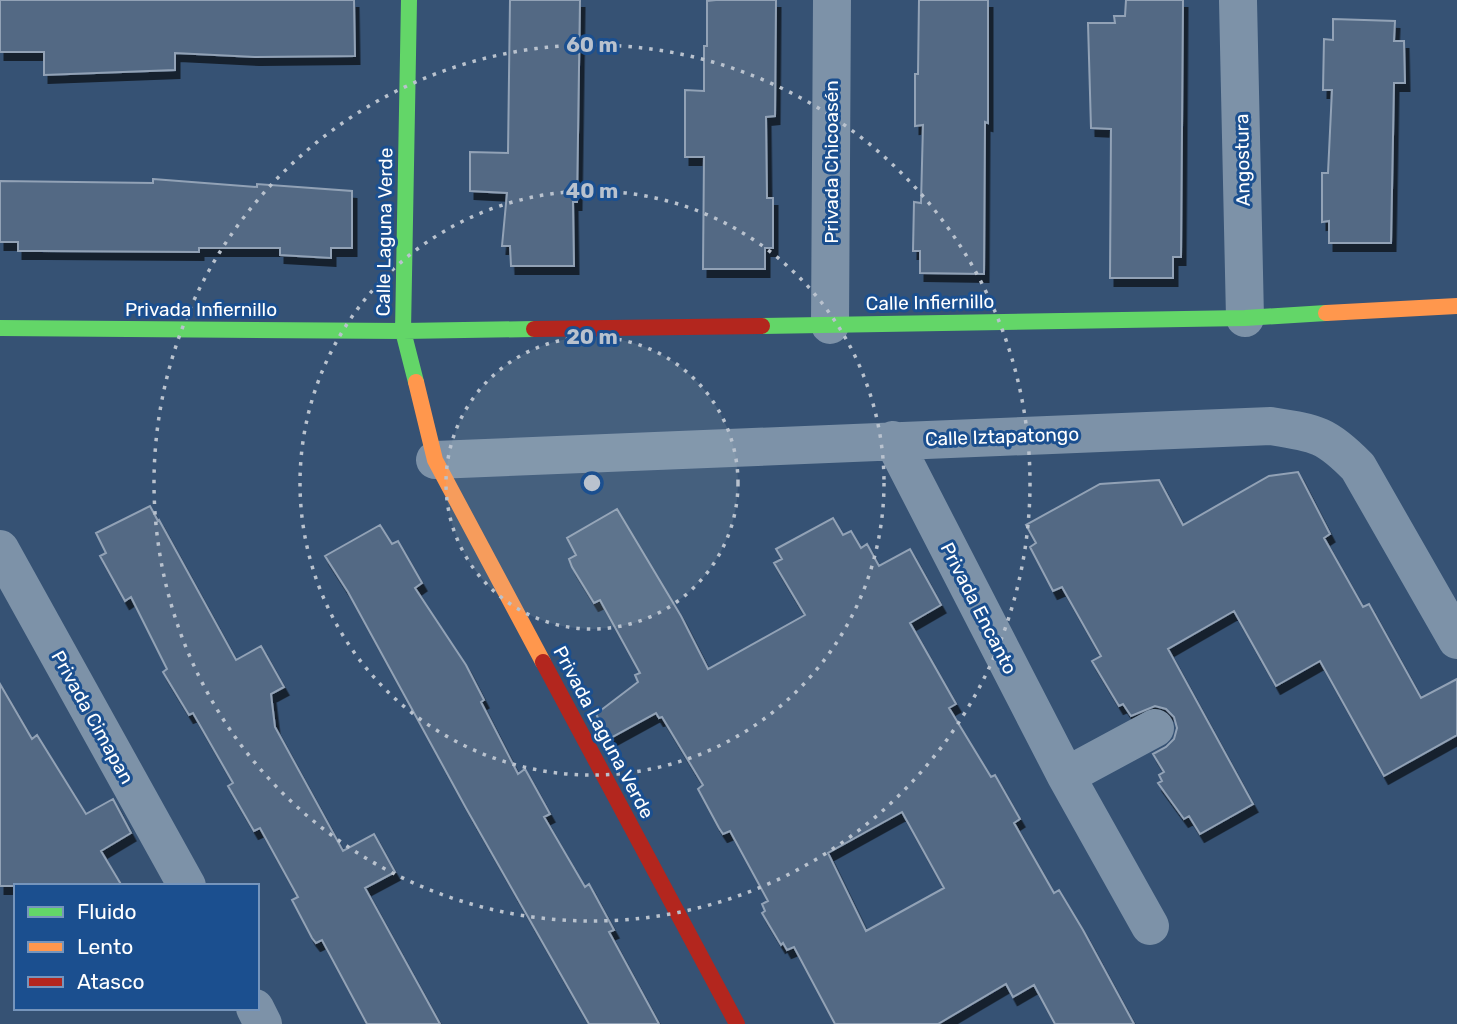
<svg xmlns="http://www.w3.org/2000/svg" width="1457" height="1024" viewBox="0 0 1457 1024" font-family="Rubik,sans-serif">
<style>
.building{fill:#526984;stroke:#92a2b6;stroke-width:2;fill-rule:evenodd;filter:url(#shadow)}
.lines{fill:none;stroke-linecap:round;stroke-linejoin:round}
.street{stroke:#7d92a8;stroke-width:38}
.fast{stroke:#63d668;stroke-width:16}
.slow{stroke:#ff974d;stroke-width:16}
.jam{stroke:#b3261e;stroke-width:16}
.ring{fill:none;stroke:#b9c2ce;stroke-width:3.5;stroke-dasharray:3.5 7}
.labels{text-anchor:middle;stroke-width:6;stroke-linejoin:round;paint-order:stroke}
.street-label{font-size:19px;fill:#fff;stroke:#1b4f8f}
.centre{fill:#b9c2ce;stroke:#1b4f8f;stroke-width:3.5}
.ring-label{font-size:21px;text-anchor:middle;font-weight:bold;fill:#b9c2ce;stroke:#1b4f8f;stroke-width:6;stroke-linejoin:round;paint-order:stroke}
</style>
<defs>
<filter id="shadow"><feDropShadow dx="4.5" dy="8" stdDeviation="0" flood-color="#0009"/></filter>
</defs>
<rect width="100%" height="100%" fill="#365274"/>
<path class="building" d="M0 0H354L355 56 255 57 175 53V70L44 75V52H0Z
M510 0H580L577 202H573L574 266H511L510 246H502L507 193 470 191V152L508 153Z
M716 0H776L775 116 766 117 767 198H773V248H765V269H703L704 157H685V90L704 91V46H707V1Z
M919 0H988V123L985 122 984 274 920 273V251H913L914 202 921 203 923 125 915 126V74H918Z
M1126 0H1183L1181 257H1173V278H1110L1111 129 1091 128 1088 23H1115L1114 16H1125Z
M1333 19 1395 21 1394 41H1404L1405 83H1394L1391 243H1329V221L1322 222V173H1328L1332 90H1323L1324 39 1333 40Z
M153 179 257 187V184L352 191V248H331V258L280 255V248H199V252L41 251H18V242H0V181L153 183Z
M1298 472 1330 534 1324 538 1363 607 1369 604 1421 698 1457 679V735L1384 776 1320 661 1276 686 1234 611 1168 649 1253 804 1200 834 1189 816 1184 819 1158 783 1162 781 1159 775 1164 772 1153 754 1166 747 1174 739 1177 728 1174 717 1166 709 1155 706 1131 716 1123 704 1119 706 1092 661 1101 656 1062 587 1053 591 1030 547 1036 543 1026 525 1100 484 1159 480 1183 525 1269 476Z
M150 506 158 521 159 520 236 660 261 646 284 687 271 694 275 727 343 851 374 834 395 872 365 888 440 1024H367L322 940 316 943 312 938 292 900 298 897 260 828 254 831 228 786 233 783 193 713 189 715 163 672 167 669 131 597 125 601 100 556 106 553 96 533Z
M617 509 681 616 708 669 805 615 774 563 782 559 776 549 833 518 843 535 851 531 861 548 867 544 879 566 910 549 941 605 910 623 956 704 949 708 991 777 995 775 1020 819 1014 823 1054 893 1059 890 1083 930 1134 1024H1055L1034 985 1013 997 1006 984 938 1024H835L794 947 787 950 783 943 781 945 762 913 765 911 762 904 768 901 730 831 723 834 719 828 698 789 703 785 662 717 659 718 656 713 609 739 596 714 638 682 635 675 640 673 600 600 594 603 572 567 569 559 576 555 567 538ZM902 812 944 888 866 931 828 853Z
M380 525 392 544 398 541 422 583 415 588 466 665 484 700 481 702 518 774 525 769 550 814 544 817 585 887 589 884 614 930 609 932 659 1024H589L466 808 348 592 325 556Z
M0 684 32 739 37 735 86 814 113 799 131 833 101 851 122 886H0Z"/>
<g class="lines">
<path class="street" d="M1238 1 1245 318
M830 325 832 0
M893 440 1066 776 1150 926
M435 460 1271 426C1316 433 1326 434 1358 467L1457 640
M0 549 187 886
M1066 776 1155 728
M255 1008 263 1024"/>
<path class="fast" d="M409 0 403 331 416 382
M762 326 1245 318 1326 313
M0 328 403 331 534 329"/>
<path class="slow" d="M1326 313 1457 306
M416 382 435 460 543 662"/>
<path class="jam" d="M534 329 762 326
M543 662 737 1024"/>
</g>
<circle cx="592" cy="483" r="146" fill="#b9c2ce" fill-opacity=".12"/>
<g class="ring">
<circle cx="592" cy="483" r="146"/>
<circle cx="592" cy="483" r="292"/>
<circle cx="592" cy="483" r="438"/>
</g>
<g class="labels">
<g class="street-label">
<text transform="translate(1242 160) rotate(-91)" y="7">Angostura</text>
<text transform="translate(831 162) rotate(-90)" y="7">Privada Chicoasén</text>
<text transform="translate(384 232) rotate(-89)" y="7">Calle Laguna Verde</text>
<text transform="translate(930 302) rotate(-1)" y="7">Calle Infiernillo</text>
<text x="201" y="316">Privada Infiernillo</text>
<text transform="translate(1002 436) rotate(-2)" y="7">Calle Iztapatongo</text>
<text transform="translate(979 608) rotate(63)" y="7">Privada Encanto</text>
<text transform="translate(93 717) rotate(61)" y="7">Privada Cimapan</text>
<text transform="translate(604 732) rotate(62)" y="7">Privada Laguna Verde</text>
</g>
</g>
<circle cx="592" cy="483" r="10" class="centre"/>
<g class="ring-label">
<text x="592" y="52">60 m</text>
<text x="592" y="198">40 m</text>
<text x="592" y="344">20 m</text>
</g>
<rect x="14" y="884" width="245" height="126" fill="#1b4f8f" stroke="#7695bc" stroke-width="2"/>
<rect x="28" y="907" width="35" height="10" fill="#63d668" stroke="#7695bc" stroke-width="2"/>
<text x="77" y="919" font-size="21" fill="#ffffff">Fluido</text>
<rect x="28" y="942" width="35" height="10" fill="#ff974d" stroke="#7695bc" stroke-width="2"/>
<text x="77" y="954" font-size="21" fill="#ffffff">Lento</text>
<rect x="28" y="977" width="35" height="10" fill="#b3261e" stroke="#7695bc" stroke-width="2"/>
<text x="77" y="989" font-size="21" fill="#ffffff">Atasco</text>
</svg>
